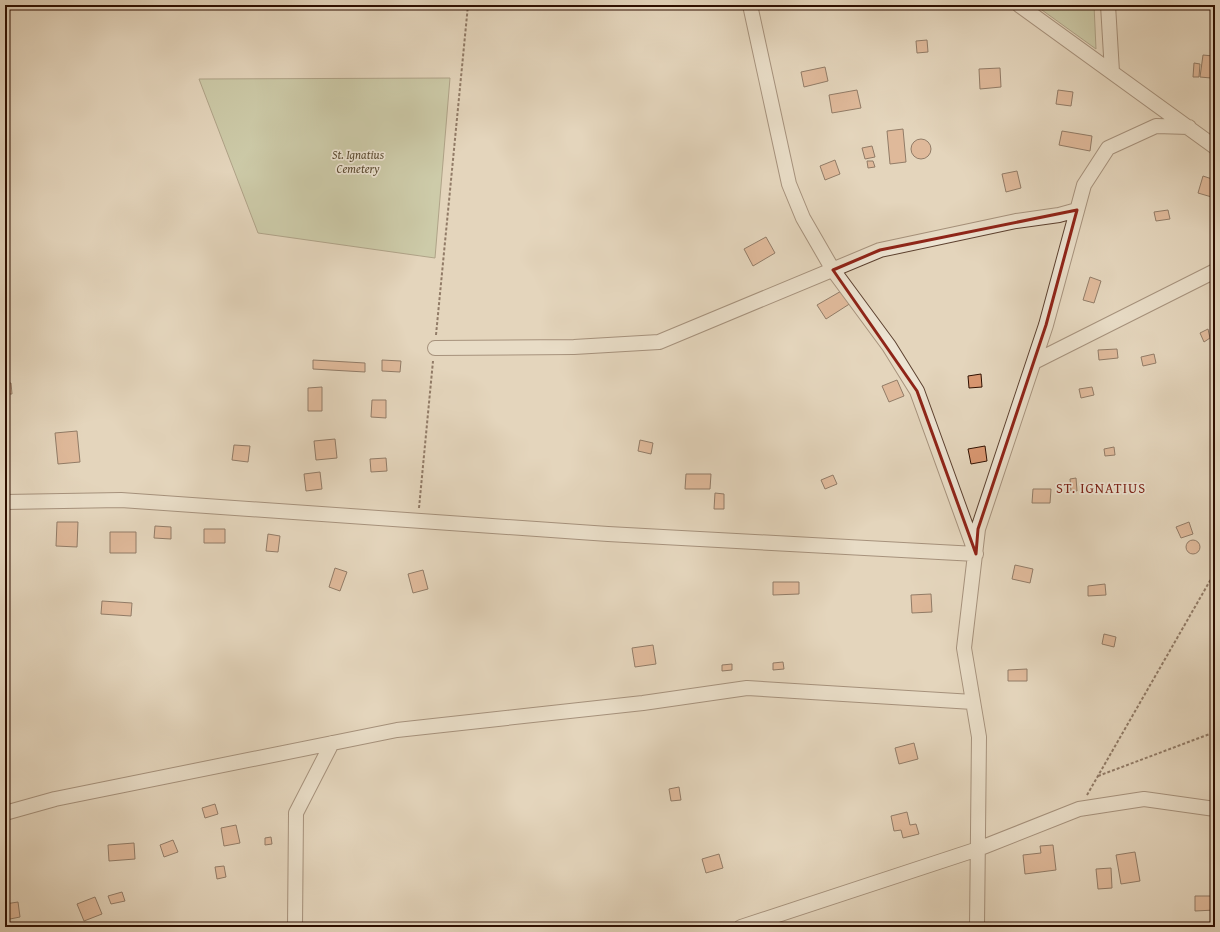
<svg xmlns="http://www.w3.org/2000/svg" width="1220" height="932" viewBox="0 0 1220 932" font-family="'Gentium Book Plus',serif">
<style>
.green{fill:#b1be93;stroke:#70664a}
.building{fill:#d99771;stroke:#2e0f00}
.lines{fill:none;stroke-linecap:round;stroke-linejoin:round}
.street-casing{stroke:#5c402f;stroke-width:16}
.path{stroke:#2e0f00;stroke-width:2;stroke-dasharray:3 2;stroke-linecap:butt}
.street{stroke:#ede4d3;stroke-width:14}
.marked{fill:none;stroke:#8f2418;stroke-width:3;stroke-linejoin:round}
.labels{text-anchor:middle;stroke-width:3.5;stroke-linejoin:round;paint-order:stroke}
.park-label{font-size:12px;font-style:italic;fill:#5c4c33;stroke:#ede4d3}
.quarter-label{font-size:14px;letter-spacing:1px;fill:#7a1f14;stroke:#ede4d3}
</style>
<rect width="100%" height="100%" fill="#e4d5bc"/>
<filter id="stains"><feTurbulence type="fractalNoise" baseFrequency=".005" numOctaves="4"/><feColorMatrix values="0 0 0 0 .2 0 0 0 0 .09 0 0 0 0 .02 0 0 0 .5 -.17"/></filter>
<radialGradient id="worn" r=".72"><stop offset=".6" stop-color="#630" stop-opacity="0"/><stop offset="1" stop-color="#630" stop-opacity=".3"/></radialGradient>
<path class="green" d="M1035 5H1094L1096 49Z
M450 78 435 258 258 233 199 79Z"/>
<path class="building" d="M927 40 928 52 917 53 916 41Z
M1203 55 1213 56 1211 78 1200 77Z
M1194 63 1200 64 1199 77H1193Z
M825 67 828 81 804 87 801 72Z
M1000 68 1001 87 980 89 979 69Z
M857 90 861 108 832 113 829 95Z
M1058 90 1073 92 1071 106 1056 104Z
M903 129 906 162 890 164 887 131Z
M1062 131 1092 136 1090 151 1059 145Z
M911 149a10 10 0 1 1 20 0a10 10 0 1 1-20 0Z
M872 146 875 157 865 159 862 148Z
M835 160 840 174 825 180 820 166Z
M867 161H873L875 167 868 168Z
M1017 171 1021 188 1006 192 1002 174Z
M1203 176 1215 180V198L1198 193Z
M1168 210 1170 219 1156 221 1154 212Z
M766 237 775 253 753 266 744 249Z
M1090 277 1101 281 1094 303 1083 300Z
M843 290 851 303 826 319 817 305Z
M1208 329 1210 338 1204 342 1200 333Z
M1117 349 1118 358 1099 360 1098 350Z
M1154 354 1156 363 1143 366 1141 357Z
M313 360 365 363V372L313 369Z
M382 360 401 361 400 372 382 371Z
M981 374 982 387 969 388 968 376Z
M897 380 904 396 889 402 882 386Z
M5 383H11L12 394H5Z
M322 387V411H308V388Z
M1092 387 1094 395 1081 398 1079 389Z
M372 400H386V418L371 417Z
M77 431 80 462 58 464 55 433Z
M335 439 337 458 316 460 314 441Z
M640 440 653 443 651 454 638 451Z
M234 445 250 446 248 462 232 460Z
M985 446 987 461 971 464 968 449Z
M1114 447 1115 455 1105 456 1104 449Z
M5 457 7 474H5Z
M386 458 387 471 371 472 370 459Z
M320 472 322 489 306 491 304 474Z
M686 474H711L710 489H685Z
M833 475 837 484 825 489 821 480Z
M1076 478 1077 491H1071L1070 479Z
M1033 489H1051L1050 503H1032Z
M715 493 724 494V509H714Z
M57 522H78L77 547 56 546Z
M1189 522 1193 534 1181 538 1176 527Z
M155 526 171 527V539L154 538Z
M204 529H225V543H204Z
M110 532H136V553H110Z
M5 534 8 535 5 546Z
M268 534 280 536 278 552 266 551Z
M1186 547a7 7 0 1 1 14 0a7 7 0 1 1-14 0Z
M1015 565 1033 569 1030 583 1012 579Z
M335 568 347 572 340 591 329 587Z
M423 570 428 589 413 593 408 574Z
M773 582H799V594L773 595Z
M1105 584 1106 595 1088 596V586Z
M931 594 932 612 912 613 911 595Z
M102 601 132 603 131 616 101 614Z
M1104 634 1116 637 1114 647 1102 644Z
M653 645 656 664 635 667 632 648Z
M783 662 784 669 773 670V663Z
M732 664V670L722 671V665Z
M1027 669V681H1008V670Z
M914 743 918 759 899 764 895 748Z
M679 787 681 800 671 801 669 789Z
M215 804 218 814 205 818 202 808Z
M907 812 910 825 916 824 919 834 903 838 901 830 894 831 891 816Z
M236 825 240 843 224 846 221 828Z
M271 837 272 844 265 845V838Z
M173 840 178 852 164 857 160 845Z
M134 843 135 859 109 861 108 845Z
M1053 845 1056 870 1025 874 1023 855 1041 853 1040 846Z
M1135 852 1140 881 1121 884 1116 855Z
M719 854 723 868 706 873 702 859Z
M224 866 226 877 217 879 215 867Z
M1111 868 1112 888 1098 889 1096 869Z
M122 892 125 901 111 904 108 896Z
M1195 896H1215V910L1195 911Z
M95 897 102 914 84 921 77 904Z
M18 902 20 917 5 920V904Z"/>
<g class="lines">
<defs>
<path id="street" d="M1019 5 1215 147
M1108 5 1112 72
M435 348 574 347 659 342 880 250 1016 221 1059 215 1077 210
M1034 362 1215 271
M5 502 121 500 608 534 976 554 917 391 889 346 833 270 803 218 789 184 750 5
M5 813 55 799 397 730 643 703 747 688 973 702
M295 927 296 813 332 743
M741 927 978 849 1079 809 1144 799 1215 809
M977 927 979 737 964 648 978 529 1046 325 1084 185 1108 148 1156 126 1189 127"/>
</defs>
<use href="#street" class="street-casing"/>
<path class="path" d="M436 335 468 5
M419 508 433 361
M1098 776 1215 732
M1087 795 1215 572"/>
<use href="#street" class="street"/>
</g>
<path d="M0 0H1220V932H0ZM1077 210 1046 325 978 529 976 554 917 391 833 270 880 250Z" fill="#e4d5bc" fill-opacity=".55" fill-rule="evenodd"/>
<path class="marked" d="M1077 210 1046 325 978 529 976 554 917 391 833 270 880 250Z"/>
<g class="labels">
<g class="park-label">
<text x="358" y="159">St. Ignatius<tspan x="358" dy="14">Cemetery</tspan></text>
</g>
<g class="quarter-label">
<text x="1101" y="493">ST. IGNATIUS</text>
</g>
</g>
<rect width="1220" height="932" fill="none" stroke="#e4d5bc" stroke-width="20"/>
<rect x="6" y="6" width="1208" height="920" fill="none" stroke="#2e0f00" stroke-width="2"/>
<rect x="10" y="10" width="1200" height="912" fill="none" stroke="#2e0f00"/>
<rect width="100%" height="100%" filter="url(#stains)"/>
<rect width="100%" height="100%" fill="url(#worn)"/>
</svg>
